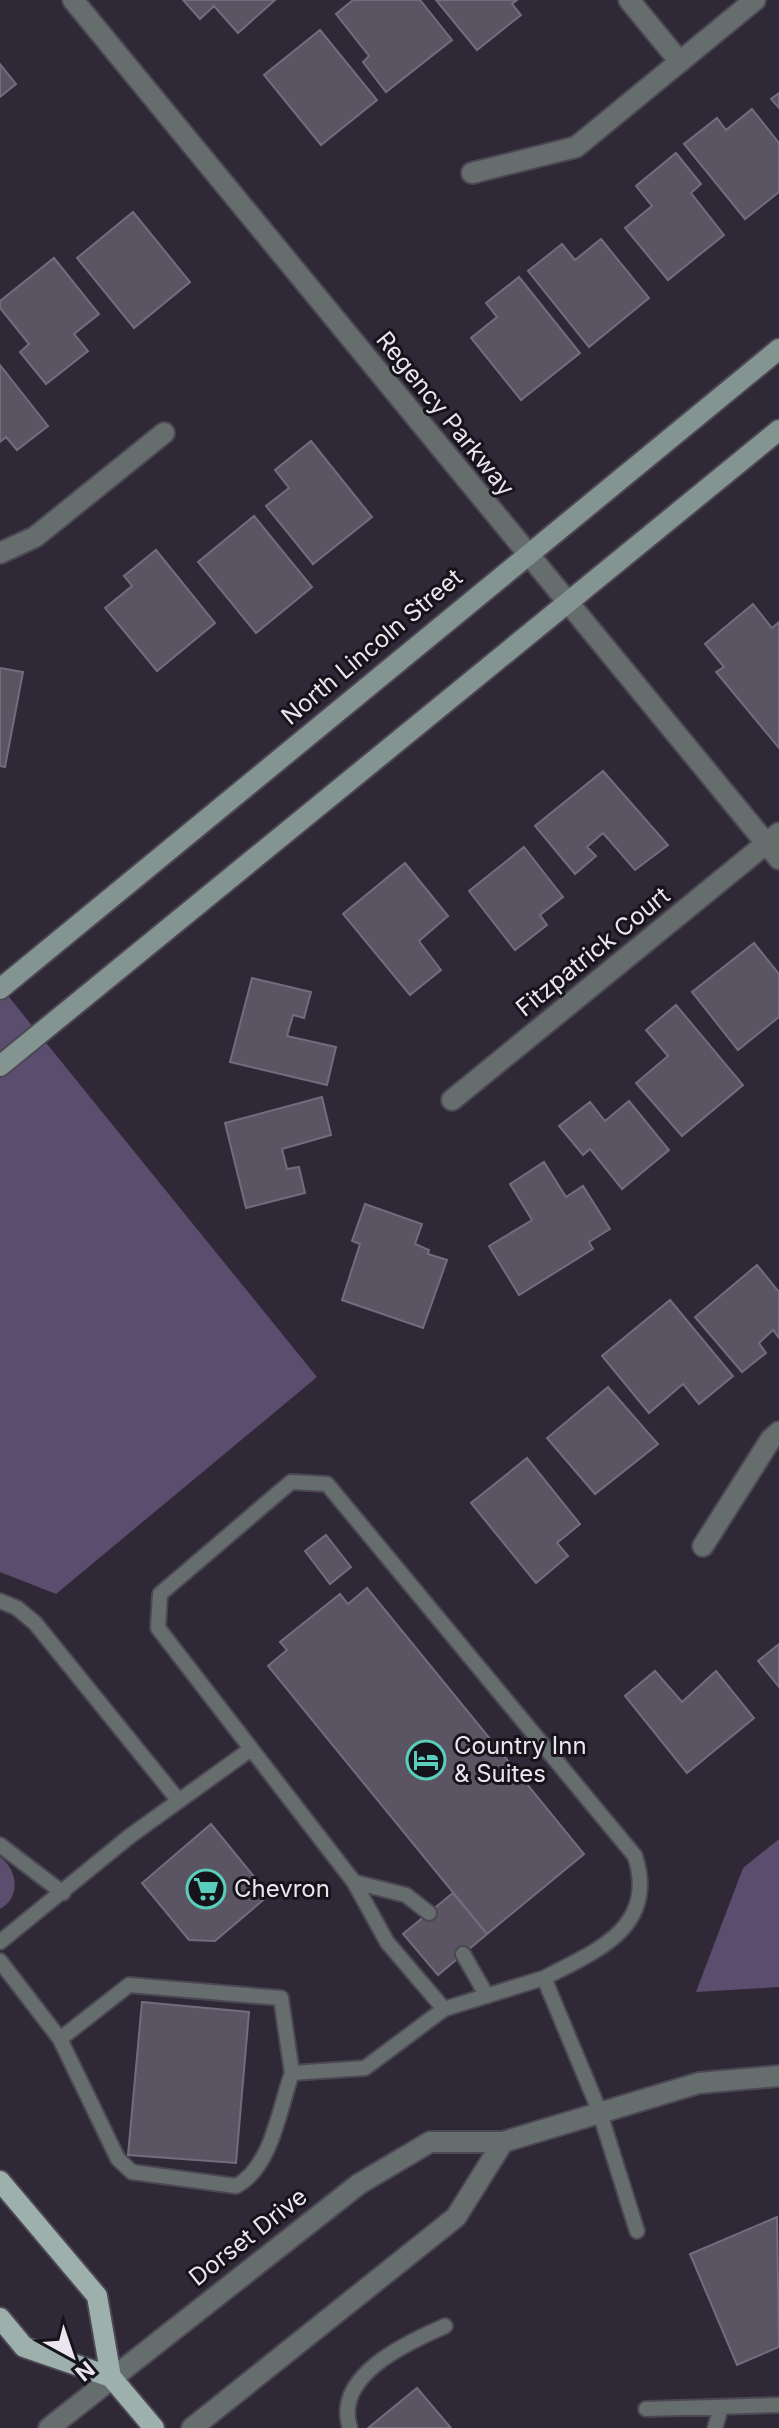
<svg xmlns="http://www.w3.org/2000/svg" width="779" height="2428" viewBox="0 0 779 2428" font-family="Inter,sans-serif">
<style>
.green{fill:#5a4d6e}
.building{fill:#5a5463;stroke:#736c7d;stroke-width:2}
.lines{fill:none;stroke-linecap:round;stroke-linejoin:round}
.lane-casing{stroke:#4d4755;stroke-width:18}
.street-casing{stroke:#4d4755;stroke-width:24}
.secondary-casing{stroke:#4d4755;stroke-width:24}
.primary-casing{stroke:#4d4755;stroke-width:24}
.lane{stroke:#656e6c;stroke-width:14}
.street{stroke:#656e6c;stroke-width:20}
.secondary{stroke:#849490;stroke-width:20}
.primary{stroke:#9db0ac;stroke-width:20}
.labels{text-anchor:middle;stroke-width:6;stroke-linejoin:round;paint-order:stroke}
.street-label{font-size:24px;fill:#eae6f0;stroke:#16131a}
.poi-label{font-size:24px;fill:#eae6f0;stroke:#16131a;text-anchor:start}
</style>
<rect width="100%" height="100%" fill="#2f2937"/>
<path class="green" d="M0 986 317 1377 56 1594 0 1572Z
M779 1839V1987L696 1992 743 1868Z
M0 1857C18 1869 21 1898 0 1909Z"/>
<path class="building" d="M183 0H275L238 33 214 6 200 19Z
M353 0H420L452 40 386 92 363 62 369 56 336 14Z
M436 0H517L512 4 521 15 477 50Z
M320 30 377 100 321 145 264 75Z
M0 64 16 84 0 97Z
M779 93V108L771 99Z
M752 109 779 143V192L745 219 684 144 717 118 726 130Z
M676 153 701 184 691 193 724 235 668 280 625 228 652 206 636 186Z
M133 212 190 282 134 328 77 258Z
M601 239 649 298 589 347 528 271 562 244 575 260Z
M54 258 99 314 74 334 88 351 46 384 20 352 29 344 0 308V301Z
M519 277 580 353 521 400 471 338 497 317 486 303Z
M0 365 48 426 17 450 6 437 0 442Z
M311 441 372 517 313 564 266 506 289 488 275 470Z
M254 516 312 587 256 633 198 562Z
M156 550 215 623 157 671 105 608 132 586 124 576Z
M753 604 772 628 779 622V748L716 672 724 667 705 644Z
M0 668 23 672 5 767 0 766Z
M603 771 668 845 635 870 603 833 587 847 596 856 575 874 535 826Z
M524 847 563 897 540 915 547 925 515 950 469 891Z
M405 863 448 916 419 941 441 970 410 995 343 914Z
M754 943 779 974V1017L738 1050 692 992Z
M252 978 311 992 304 1018 293 1015 287 1036 336 1047 327 1085 230 1062Z
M676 1005 743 1085 682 1136 636 1083 668 1056 646 1030Z
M322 1097 331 1135 282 1149 287 1169 299 1167 305 1193 246 1208 225 1123Z
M629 1101 669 1150 622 1189 590 1149 583 1155 559 1126 590 1102 605 1121Z
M544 1162 566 1197 583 1186 610 1229 589 1242 593 1249 519 1295 489 1246 532 1220 510 1184Z
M365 1204 422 1224 415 1244 429 1250 428 1254 447 1260 423 1328 342 1300 360 1244 352 1241Z
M757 1265 779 1292V1338L773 1330 759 1343 766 1353 742 1372 695 1317Z
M670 1300 733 1376 699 1404 683 1384 649 1413 602 1356Z
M608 1387 658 1444 595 1494 547 1438Z
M527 1458 580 1524 557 1543 568 1556 536 1583 471 1503Z
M326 1535 351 1567 330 1584 305 1551Z
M367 1588 584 1854 487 1934 268 1666 287 1650 280 1642 340 1594 348 1604Z
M779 1644V1687L758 1661Z
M655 1671 682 1702 716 1671 754 1718 687 1773 625 1696Z
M211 1824 269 1895 215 1941 189 1940 142 1883Z
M453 1893 487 1934 438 1975 403 1934Z
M142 2002 249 2012 236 2163 128 2155Z
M777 2217 779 2347 737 2365 690 2254Z
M417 2388 451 2428H368Z"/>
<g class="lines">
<defs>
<path id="lane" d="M0 1601 17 1608 35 1623 179 1801
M0 1845 63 1893
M354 1882 406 1895 429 1913
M0 1942 130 1836 251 1749
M463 1954 487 1996
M0 1961 60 2039 129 1985 281 1998 292 2073 365 2068 444 2009
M544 1978 444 2009 387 1942 354 1882 158 1628 160 1594 291 1482 327 1484 635 1856C658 1928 596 1951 544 1978L599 2110 637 2231
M60 2039 118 2159 132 2172 236 2186C272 2167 279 2109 292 2073
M646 2409 779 2405
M350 2428C333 2376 406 2343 445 2326
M715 2428 721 2407"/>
<path id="street" d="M73 0 779 859
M629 0 680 62
M472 173 576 147 755 0
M0 553 35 537 164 433
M452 1100 779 833
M703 1546 771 1439 779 1432
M49 2428 359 2184 430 2142H503L699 2083 779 2076
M192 2428 456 2217 503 2142"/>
<path id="secondary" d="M0 989 779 349
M0 1066 779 430"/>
<path id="primary" d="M0 2181 97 2296 111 2377
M0 2318 24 2347 111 2377 154 2428"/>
</defs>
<use href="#lane" class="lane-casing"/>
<use href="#street" class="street-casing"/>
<use href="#secondary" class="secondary-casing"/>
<use href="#primary" class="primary-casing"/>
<use href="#lane" class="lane"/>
<use href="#street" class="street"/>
<use href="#secondary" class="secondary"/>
<use href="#primary" class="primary"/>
</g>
<defs>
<symbol id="hotel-ring" viewBox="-11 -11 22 22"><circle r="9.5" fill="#16131a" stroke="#5acebc" stroke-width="1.5"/><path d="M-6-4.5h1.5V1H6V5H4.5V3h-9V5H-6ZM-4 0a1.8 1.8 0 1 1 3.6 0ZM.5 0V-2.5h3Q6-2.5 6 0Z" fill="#5acebc"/></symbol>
<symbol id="supermarket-ring" viewBox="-11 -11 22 22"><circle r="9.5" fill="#16131a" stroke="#5acebc" stroke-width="1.5"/><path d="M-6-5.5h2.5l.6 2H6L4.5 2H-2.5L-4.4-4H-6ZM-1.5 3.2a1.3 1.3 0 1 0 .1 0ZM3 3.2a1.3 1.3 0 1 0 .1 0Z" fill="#5acebc"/></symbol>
</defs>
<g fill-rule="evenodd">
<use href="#hotel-ring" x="404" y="1738" width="44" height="44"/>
<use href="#supermarket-ring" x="184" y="1867" width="44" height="44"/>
</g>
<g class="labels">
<g class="street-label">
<text transform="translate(445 414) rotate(51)" y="8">Regency Parkway</text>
<text transform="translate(372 647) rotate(-40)" y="8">North Lincoln Street</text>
<text transform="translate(593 952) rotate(-39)" y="8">Fitzpatrick Court</text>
<text transform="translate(248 2237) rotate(-38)" y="8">Dorset Drive</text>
</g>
<g class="poi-label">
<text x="454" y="1754">Country Inn<tspan x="454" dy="28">&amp; Suites</tspan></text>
<text x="234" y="1897">Chevron</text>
</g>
</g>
<g transform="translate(72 2356) rotate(140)" stroke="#16131a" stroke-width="6" paint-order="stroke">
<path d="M0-6L14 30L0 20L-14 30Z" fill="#eae6f0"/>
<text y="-12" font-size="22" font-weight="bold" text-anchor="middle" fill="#eae6f0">N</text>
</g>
</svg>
